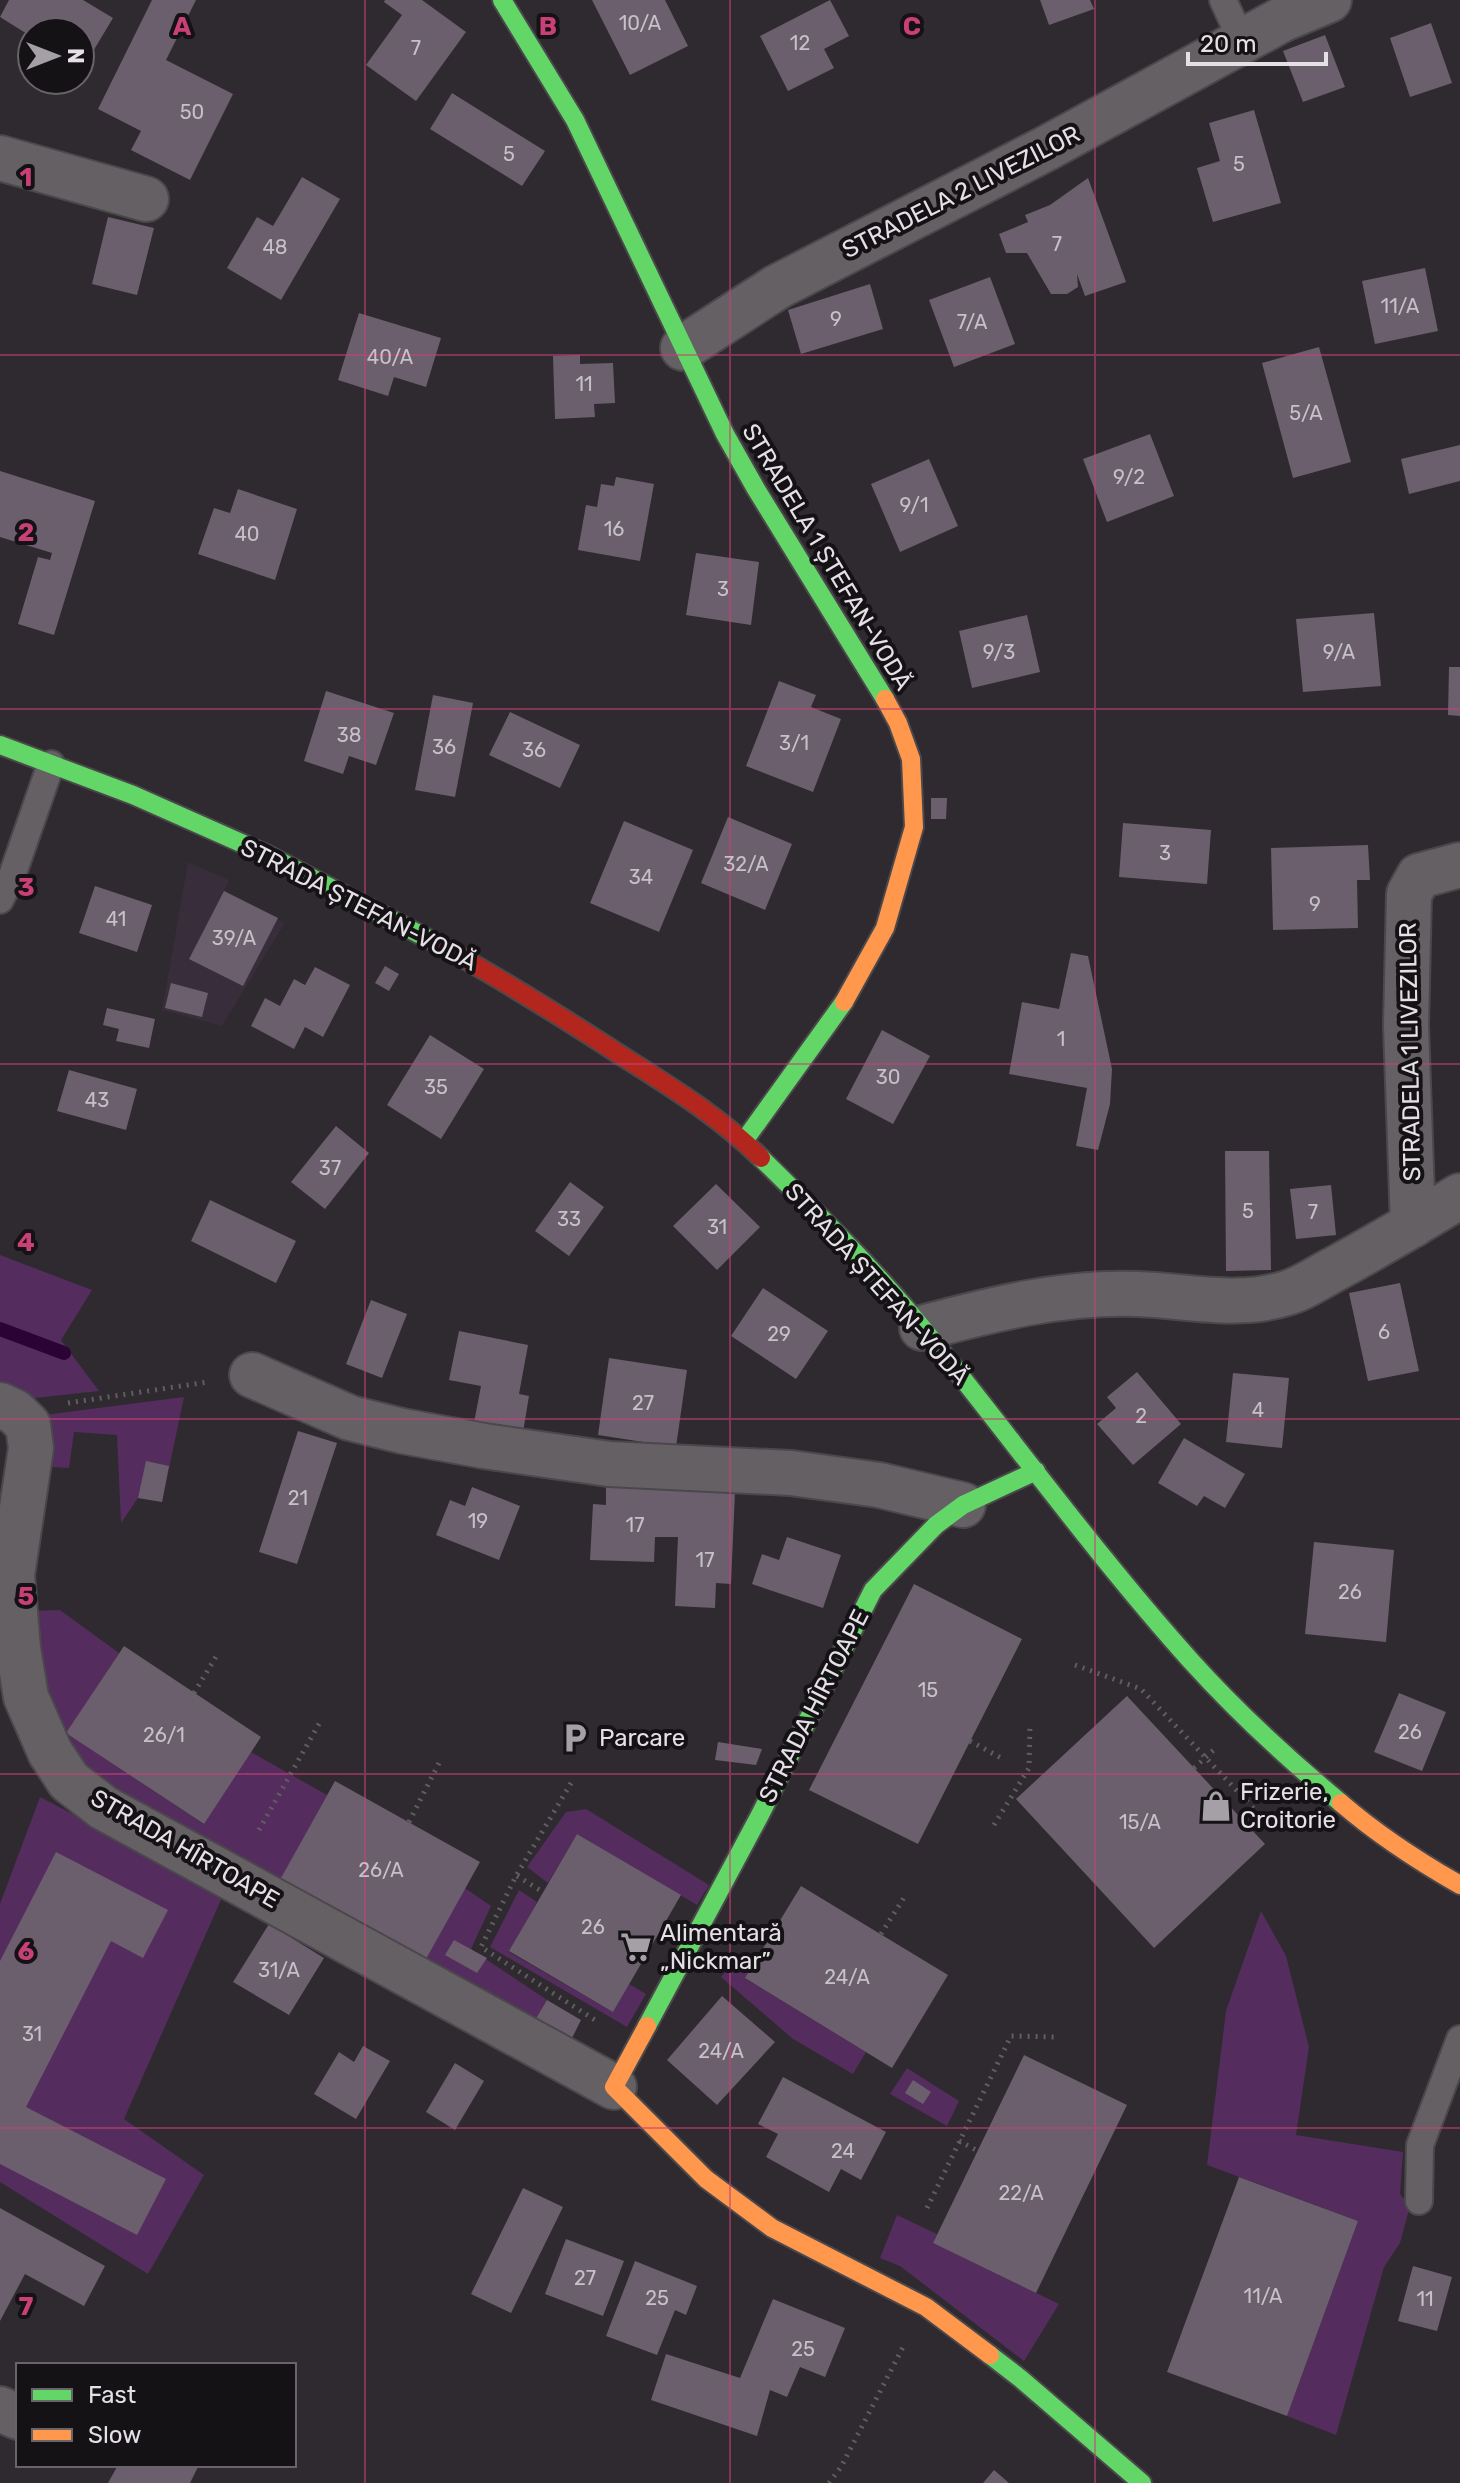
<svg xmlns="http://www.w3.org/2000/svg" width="1460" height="2483" viewBox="0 0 1460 2483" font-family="Rubik,sans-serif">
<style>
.built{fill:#382d3a}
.green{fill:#542d5e}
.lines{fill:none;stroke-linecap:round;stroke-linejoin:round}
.stream{stroke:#2b0435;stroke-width:14}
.building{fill:#6b5f6e}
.lane-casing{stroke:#4b484c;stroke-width:30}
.street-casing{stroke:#4b484c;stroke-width:48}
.fast-casing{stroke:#4b484c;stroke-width:22}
.slow-casing{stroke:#4b484c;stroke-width:22}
.jam-casing{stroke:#4b484c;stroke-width:22}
.path{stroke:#605e61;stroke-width:5;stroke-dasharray:2 6;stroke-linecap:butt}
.lane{stroke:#646064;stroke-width:26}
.street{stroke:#646064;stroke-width:44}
.fast{stroke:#63d668;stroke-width:18}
.slow{stroke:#ff974d;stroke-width:18}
.jam{stroke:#b3261e;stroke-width:18}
.grid{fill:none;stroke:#c94077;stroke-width:2;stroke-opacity:0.55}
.labels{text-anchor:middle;stroke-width:8;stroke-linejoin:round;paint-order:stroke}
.number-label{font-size:20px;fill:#c6c0c8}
.street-label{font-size:24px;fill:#e5e0e6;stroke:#151216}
.poi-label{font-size:24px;fill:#e5e0e6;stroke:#151216;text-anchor:start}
.grid-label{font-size:26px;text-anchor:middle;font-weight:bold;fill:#c94077;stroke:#151216;stroke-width:8;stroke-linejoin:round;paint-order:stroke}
</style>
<rect width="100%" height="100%" fill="#2e2a2f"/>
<path class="built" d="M188 862 229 880 224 891 285 923 222 1026 162 1010Z"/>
<path class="green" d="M0 1255 92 1290 61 1340 99 1391 17 1400 0 1392Z
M184 1397 162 1502 138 1498 121 1523 117 1435 74 1432 69 1468 37 1466 44 1415Z
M60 1610 119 1653 67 1733 203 1824 251 1752 327 1795 282 1877 465 1888 491 1906 471 1949 547 2000 529 2030 79 1770 49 1707 28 1611Z
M40 1797 224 1893 124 2119 204 2175 148 2274 0 2182V1904Z
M586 1809 709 1885 697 1905 577 1834 548 1883 527 1867 566 1812Z
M519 1890 537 1902 509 1952 613 2012 629 1984 646 1994 627 2027 490 1947Z
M1261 1911 1286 1956 1309 2047 1296 2135 1403 2152 1400 2194 1410 2206 1400 2243 1384 2267 1336 2435 1287 2416 1358 2221 1207 2165 1226 2011Z
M740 1954 754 1964 746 1979 866 2052 853 2074 793 2039 721 1977Z
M907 2068 959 2101 947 2126 890 2094Z
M897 2215 937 2234 933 2243 1059 2304 1024 2361 900 2266 880 2258Z"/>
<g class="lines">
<path class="stream" d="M0 1329 64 1353"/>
</g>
<path class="building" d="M9 0H83L113 18 83 68 80 66V32H32V37L0 17Z
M152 0H196L166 60 233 94 190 180 131 150 141 131 98 109Z
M385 0H422L466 32 416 101 366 65 402 15 384 2Z
M592 0H665L688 46 630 75Z
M830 0 849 36 824 49 834 68 788 91 760 36Z
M1040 0H1090L1094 9 1049 25Z
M1431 23 1452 83 1410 97 1390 38Z
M1325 35 1345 87 1303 102 1283 51Z
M452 93 545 151 522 186 430 129Z
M1254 110 1281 203 1213 222 1197 168 1220 161 1209 123Z
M302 177 340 199 281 300 227 268 257 217 273 226Z
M1088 178 1126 282 1085 296 1077 274 1078 287 1067 294H1051L1027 253H1006L999 234 1028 222 1025 215 1050 205Z
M108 217 154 228 137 295 92 284Z
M1425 268 1438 331 1375 344 1362 281Z
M990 277 1015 344 954 367 929 300Z
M870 284 883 329 801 354 788 310Z
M359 313 441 338 426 387 394 377 388 396 338 380Z
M1319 347 1351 462 1293 478 1262 363Z
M580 355V364L613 363 615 403 594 404 595 417 555 419 553 356Z
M1150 434 1174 496 1107 522 1083 459Z
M1460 445V481L1409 494 1401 459Z
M929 459 958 526 900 552 871 484Z
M0 471 95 501 54 635 18 624 38 557 50 560 52 553 0 537Z
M616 477 654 484 640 561 578 550 586 505 597 507 601 484 614 486Z
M238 489 297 509 275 580 198 554 214 508 230 513Z
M696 553 759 562 751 625 686 615Z
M1374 613 1381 686 1303 692 1296 619Z
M1027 615 1040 672 972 688 959 631Z
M1449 667H1460V716L1448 715Z
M779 681 816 695 811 707 841 719 813 792 746 766Z
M326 691 394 713 376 765 349 756 343 774 304 761Z
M433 695 473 703 455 797 415 790Z
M510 712 580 745 560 788 489 755Z
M931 798H947L946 819H931Z
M728 817 792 844 765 910 701 883Z
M624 821 693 850 659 932 590 903Z
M1123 823 1211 830 1207 884 1119 877Z
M1368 845 1370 880H1357L1358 928 1273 930 1271 848Z
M95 886 152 905 137 952 79 933Z
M224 891 278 918 243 986 189 959Z
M1071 953 1088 956 1112 1069 1110 1104 1098 1150 1076 1146 1087 1088 1009 1074 1022 1002 1059 1009Z
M385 966 399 974 389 991 375 983Z
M315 967 350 985 323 1037 305 1027 294 1049 251 1026 265 998 280 1006 294 979 305 985Z
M171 983 208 993 202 1017 165 1008Z
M107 1008 155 1019 149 1048 116 1041 119 1029 103 1025Z
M882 1030 930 1056 893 1124 846 1099Z
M430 1035 484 1069 441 1139 387 1105Z
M69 1070 137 1089 126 1130 57 1111Z
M336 1126 369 1153 325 1209 291 1182Z
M1225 1151H1269L1271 1270 1226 1271Z
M570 1182 604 1207 569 1256 535 1231Z
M716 1184 760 1227 717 1270 673 1226Z
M1331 1185 1336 1235 1296 1239 1290 1189Z
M210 1200 296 1241 276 1283 191 1241Z
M1400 1283 1419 1371 1368 1381 1349 1293Z
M763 1288 828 1331 796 1379 731 1336Z
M371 1300 407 1314 382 1378 346 1364Z
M459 1331 528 1345 519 1394 529 1396 522 1438 473 1428 481 1386 449 1380Z
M609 1358 687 1370 676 1447 598 1435Z
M1137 1372 1181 1424 1133 1465 1097 1424 1116 1408 1107 1397Z
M1233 1373 1289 1378 1282 1448 1226 1442Z
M298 1431 337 1443 297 1564 259 1552Z
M1184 1438 1245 1474 1225 1508 1204 1496 1197 1506 1158 1483Z
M146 1461 169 1466 162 1502 138 1498Z
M606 1486 735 1491 731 1584 716 1583 715 1608 675 1606 678 1537H655L654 1562 590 1560 593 1504 606 1505Z
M472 1487 520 1506 499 1560 436 1535 450 1500 465 1506Z
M787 1537 841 1555 823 1608 752 1584 762 1554 779 1560Z
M1314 1542 1394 1550 1386 1642 1305 1634Z
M914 1584 1022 1639 918 1844 809 1790Z
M124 1646 261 1737 204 1824 66 1733Z
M1399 1693 1446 1712 1422 1771 1374 1752Z
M1127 1696 1265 1844 1154 1948 1016 1799Z
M718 1742 762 1749 756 1765 715 1760Z
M335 1781 480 1862 426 1959 281 1878Z
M577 1834 681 1895 613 2012 509 1951Z
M56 1852 168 1910 143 1958 111 1941 26 2107 166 2179 137 2235 0 2164V1961Z
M801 1886 948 1975 892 2068 745 1978Z
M269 1924 324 1958 289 2015 233 1982Z
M454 1940 487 1958 477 1973 445 1955Z
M722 1996 775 2042 717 2105 667 2060Z
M547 2000 581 2020 571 2040 529 2030Z
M363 2046 390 2061 356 2119 314 2094 339 2052 354 2062Z
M1024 2055 1127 2105 1036 2293 933 2243Z
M455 2063 484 2081 455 2130 426 2112Z
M783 2077 886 2132 861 2180 841 2169 829 2192 766 2157 778 2134 758 2124Z
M913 2080 931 2092 923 2104 905 2093Z
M1239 2177 1358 2221 1287 2416 1167 2372Z
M523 2188 563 2207 511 2313 471 2294Z
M0 2208 105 2266 84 2306 25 2274 0 2321Z
M566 2239 624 2261 603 2316 545 2294Z
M635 2261 697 2286 686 2315 675 2310 657 2355 606 2336Z
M1413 2266 1452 2277 1437 2331 1398 2321Z
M773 2299 845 2328 825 2377 800 2367 787 2397 770 2390 757 2436 651 2400 666 2354 740 2378Z
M118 2465H199L190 2483H108Z
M994 2470 1009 2483H983Z"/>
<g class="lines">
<defs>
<path id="lane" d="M1223 0 1242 41
M0 900 12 876 51 764
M1419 2201 1420 2145 1460 2039"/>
<path id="street" d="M0 158 146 199
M683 348 777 287 1047 148 1283 19 1329 0
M1413 1225 1406 1026 1409 894 1419 876 1460 865
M922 1328C993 1309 1064 1291 1138 1294 1190 1296 1239 1309 1290 1292 1305 1287 1319 1277 1333 1270 1377 1246 1418 1222 1460 1196
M252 1375 350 1418 402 1431 484 1446 609 1464 791 1473 879 1485 963 1505
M0 1405 15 1412 28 1425 31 1448 12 1575 18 1648 26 1697 50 1752 69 1781 104 1808 614 2087
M0 2409 18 2417"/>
<path id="fast" d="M502 0 575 120 725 434 756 489 885 699
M0 745 133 795 266 854 438 944
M744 1141 844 1002
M761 1158C817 1213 874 1269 924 1330 1013 1440 1096 1555 1191 1661 1237 1712 1288 1759 1341 1803
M647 2026 760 1815 873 1590 936 1525 963 1505 1036 1471
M990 2355 1021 2379 1142 2483"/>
<path id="slow" d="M844 1002 885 928 914 827 911 759 898 723 885 699
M1341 1803C1378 1835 1418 1861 1460 1885
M647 2026 614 2087 706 2179 772 2228 926 2307 990 2355"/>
<path id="jam" d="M438 944C501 979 562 1017 622 1056 671 1087 720 1117 761 1158"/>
</defs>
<use href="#lane" class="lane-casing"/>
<use href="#street" class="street-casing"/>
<use href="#fast" class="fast-casing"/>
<use href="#slow" class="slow-casing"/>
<use href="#jam" class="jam-casing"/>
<path class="path" d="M68 1403 208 1382
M1075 1665 1141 1689 1255 1810
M194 1693 217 1655
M970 1741 1003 1759
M1194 1768 1217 1747
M571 1783 516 1876 481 1947 598 2022
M409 1822 440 1761
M994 1825 1029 1768 1030 1724
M259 1830 320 1722
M517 1876 543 1892
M881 1934 905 1896
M959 2141 978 2151
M927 2208 1011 2036 1056 2037
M829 2483 841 2467 903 2347"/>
<use href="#lane" class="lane"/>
<use href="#street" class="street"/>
<use href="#fast" class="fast"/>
<use href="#slow" class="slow"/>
<use href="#jam" class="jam"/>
</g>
<path class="grid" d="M365 0V2483M730 0V2483M1095 0V2483M0 355H1460M0 709H1460M0 1064H1460M0 1419H1460M0 1774H1460M0 2128H1460"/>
<defs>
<symbol id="parking-bare" viewBox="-9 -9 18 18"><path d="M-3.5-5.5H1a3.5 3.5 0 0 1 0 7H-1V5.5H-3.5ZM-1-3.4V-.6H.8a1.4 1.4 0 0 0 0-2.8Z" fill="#a5a0a6" stroke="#151216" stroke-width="2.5" paint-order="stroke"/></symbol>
<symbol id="shop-bare" viewBox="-9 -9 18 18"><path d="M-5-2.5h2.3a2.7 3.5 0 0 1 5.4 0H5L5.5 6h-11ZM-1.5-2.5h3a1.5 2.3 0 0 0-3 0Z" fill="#a5a0a6" stroke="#151216" stroke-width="2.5" paint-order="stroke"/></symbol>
<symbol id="supermarket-bare" viewBox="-9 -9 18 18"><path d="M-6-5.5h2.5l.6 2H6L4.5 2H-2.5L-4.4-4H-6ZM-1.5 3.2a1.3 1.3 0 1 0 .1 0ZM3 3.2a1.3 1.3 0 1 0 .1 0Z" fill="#a5a0a6" stroke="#151216" stroke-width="2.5" paint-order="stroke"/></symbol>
</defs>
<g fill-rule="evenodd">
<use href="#parking-bare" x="553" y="1716" width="44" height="44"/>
<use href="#shop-bare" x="1194" y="1784" width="44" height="44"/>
<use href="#supermarket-bare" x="614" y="1925" width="44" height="44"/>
</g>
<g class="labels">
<g class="number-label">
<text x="640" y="30">10/A</text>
<text x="800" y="50">12</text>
<text x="416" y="55">7</text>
<text x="192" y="119">50</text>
<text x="509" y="161">5</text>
<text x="1239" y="171">5</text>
<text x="1057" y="251">7</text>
<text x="275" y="254">48</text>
<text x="1400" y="313">11/A</text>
<text x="836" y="326">9</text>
<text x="972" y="329">7/A</text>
<text x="390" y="364">40/A</text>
<text x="584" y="391">11</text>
<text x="1306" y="420">5/A</text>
<text x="1129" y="484">9/2</text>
<text x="914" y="512">9/1</text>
<text x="614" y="536">16</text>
<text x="247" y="541">40</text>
<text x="723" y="596">3</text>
<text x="999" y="659">9/3</text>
<text x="1339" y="659">9/A</text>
<text x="349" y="742">38</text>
<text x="794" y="750">3/1</text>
<text x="444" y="754">36</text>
<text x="534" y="757">36</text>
<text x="1165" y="860">3</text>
<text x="746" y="871">32/A</text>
<text x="641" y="884">34</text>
<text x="1315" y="911">9</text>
<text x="116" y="926">41</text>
<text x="234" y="945">39/A</text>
<text x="1061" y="1046">1</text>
<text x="888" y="1084">30</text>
<text x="436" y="1094">35</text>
<text x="97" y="1107">43</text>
<text x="330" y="1175">37</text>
<text x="1248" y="1218">5</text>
<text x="1313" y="1219">7</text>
<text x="569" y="1226">33</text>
<text x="717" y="1234">31</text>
<text x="1384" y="1339">6</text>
<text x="779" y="1341">29</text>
<text x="643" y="1410">27</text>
<text x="1258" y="1417">4</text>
<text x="1141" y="1423">2</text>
<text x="298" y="1505">21</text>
<text x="478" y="1528">19</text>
<text x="635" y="1532">17</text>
<text x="705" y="1567">17</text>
<text x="1350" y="1599">26</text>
<text x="928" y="1697">15</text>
<text x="1410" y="1739">26</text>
<text x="164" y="1742">26/1</text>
<text x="1140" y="1829">15/A</text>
<text x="381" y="1877">26/A</text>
<text x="593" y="1934">26</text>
<text x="279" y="1977">31/A</text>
<text x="847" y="1984">24/A</text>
<text x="32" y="2041">31</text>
<text x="721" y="2058">24/A</text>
<text x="843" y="2158">24</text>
<text x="1021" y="2200">22/A</text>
<text x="585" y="2285">27</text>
<text x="1263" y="2303">11/A</text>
<text x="657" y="2305">25</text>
<text x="1425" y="2306">11</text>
<text x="803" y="2356">25</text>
</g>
<g class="street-label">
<text transform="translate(961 192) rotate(-27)" y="8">STRADELA 2 LIVEZILOR</text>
<text transform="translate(827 557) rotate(59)" y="8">STRADELA 1 ȘTEFAN-VODĂ</text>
<text transform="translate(359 905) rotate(27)" y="8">STRADA ȘTEFAN-VODĂ</text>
<text transform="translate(1410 1052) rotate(-91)" y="8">STRADELA 1 LIVEZILOR</text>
<text transform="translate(877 1284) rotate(48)" y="8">STRADA ȘTEFAN-VODĂ</text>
<text transform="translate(814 1706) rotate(-63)" y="8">STRADA HÎRTOAPE</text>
<text transform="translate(185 1849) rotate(30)" y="8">STRADA HÎRTOAPE</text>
</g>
<g class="poi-label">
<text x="599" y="1746">Parcare</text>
<text x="1240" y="1800">Frizerie,<tspan x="1240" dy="28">Croitorie</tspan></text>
<text x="660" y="1941">Alimentară<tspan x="660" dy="28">„Nickmar”</tspan></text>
</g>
</g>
<g class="grid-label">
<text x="182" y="35">A</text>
<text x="548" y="35">B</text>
<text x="912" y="35">C</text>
<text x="26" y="186">1</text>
<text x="26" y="541">2</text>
<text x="26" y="896">3</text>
<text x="26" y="1251">4</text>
<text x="26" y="1605">5</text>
<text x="26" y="1960">6</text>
<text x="26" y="2315">7</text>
</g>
<rect x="16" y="2363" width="280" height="104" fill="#151216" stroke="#686469" stroke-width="2"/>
<rect x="32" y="2389" width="40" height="12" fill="#63d668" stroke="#686469" stroke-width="2"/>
<text x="88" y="2403" font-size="24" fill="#e5e0e6">Fast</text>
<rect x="32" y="2429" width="40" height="12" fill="#ff974d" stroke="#686469" stroke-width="2"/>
<text x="88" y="2443" font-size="24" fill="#e5e0e6">Slow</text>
<g transform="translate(56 56) rotate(90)"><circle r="38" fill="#151216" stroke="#686469" stroke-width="2"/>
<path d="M0-6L14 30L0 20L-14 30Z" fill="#a5a0a6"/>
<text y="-12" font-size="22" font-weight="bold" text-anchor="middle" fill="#e5e0e6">N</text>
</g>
<path d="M1188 52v12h138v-12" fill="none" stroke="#e5e0e6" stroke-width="4"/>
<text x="1200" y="52" font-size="24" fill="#e5e0e6" stroke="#151216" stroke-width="6" paint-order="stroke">20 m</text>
</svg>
